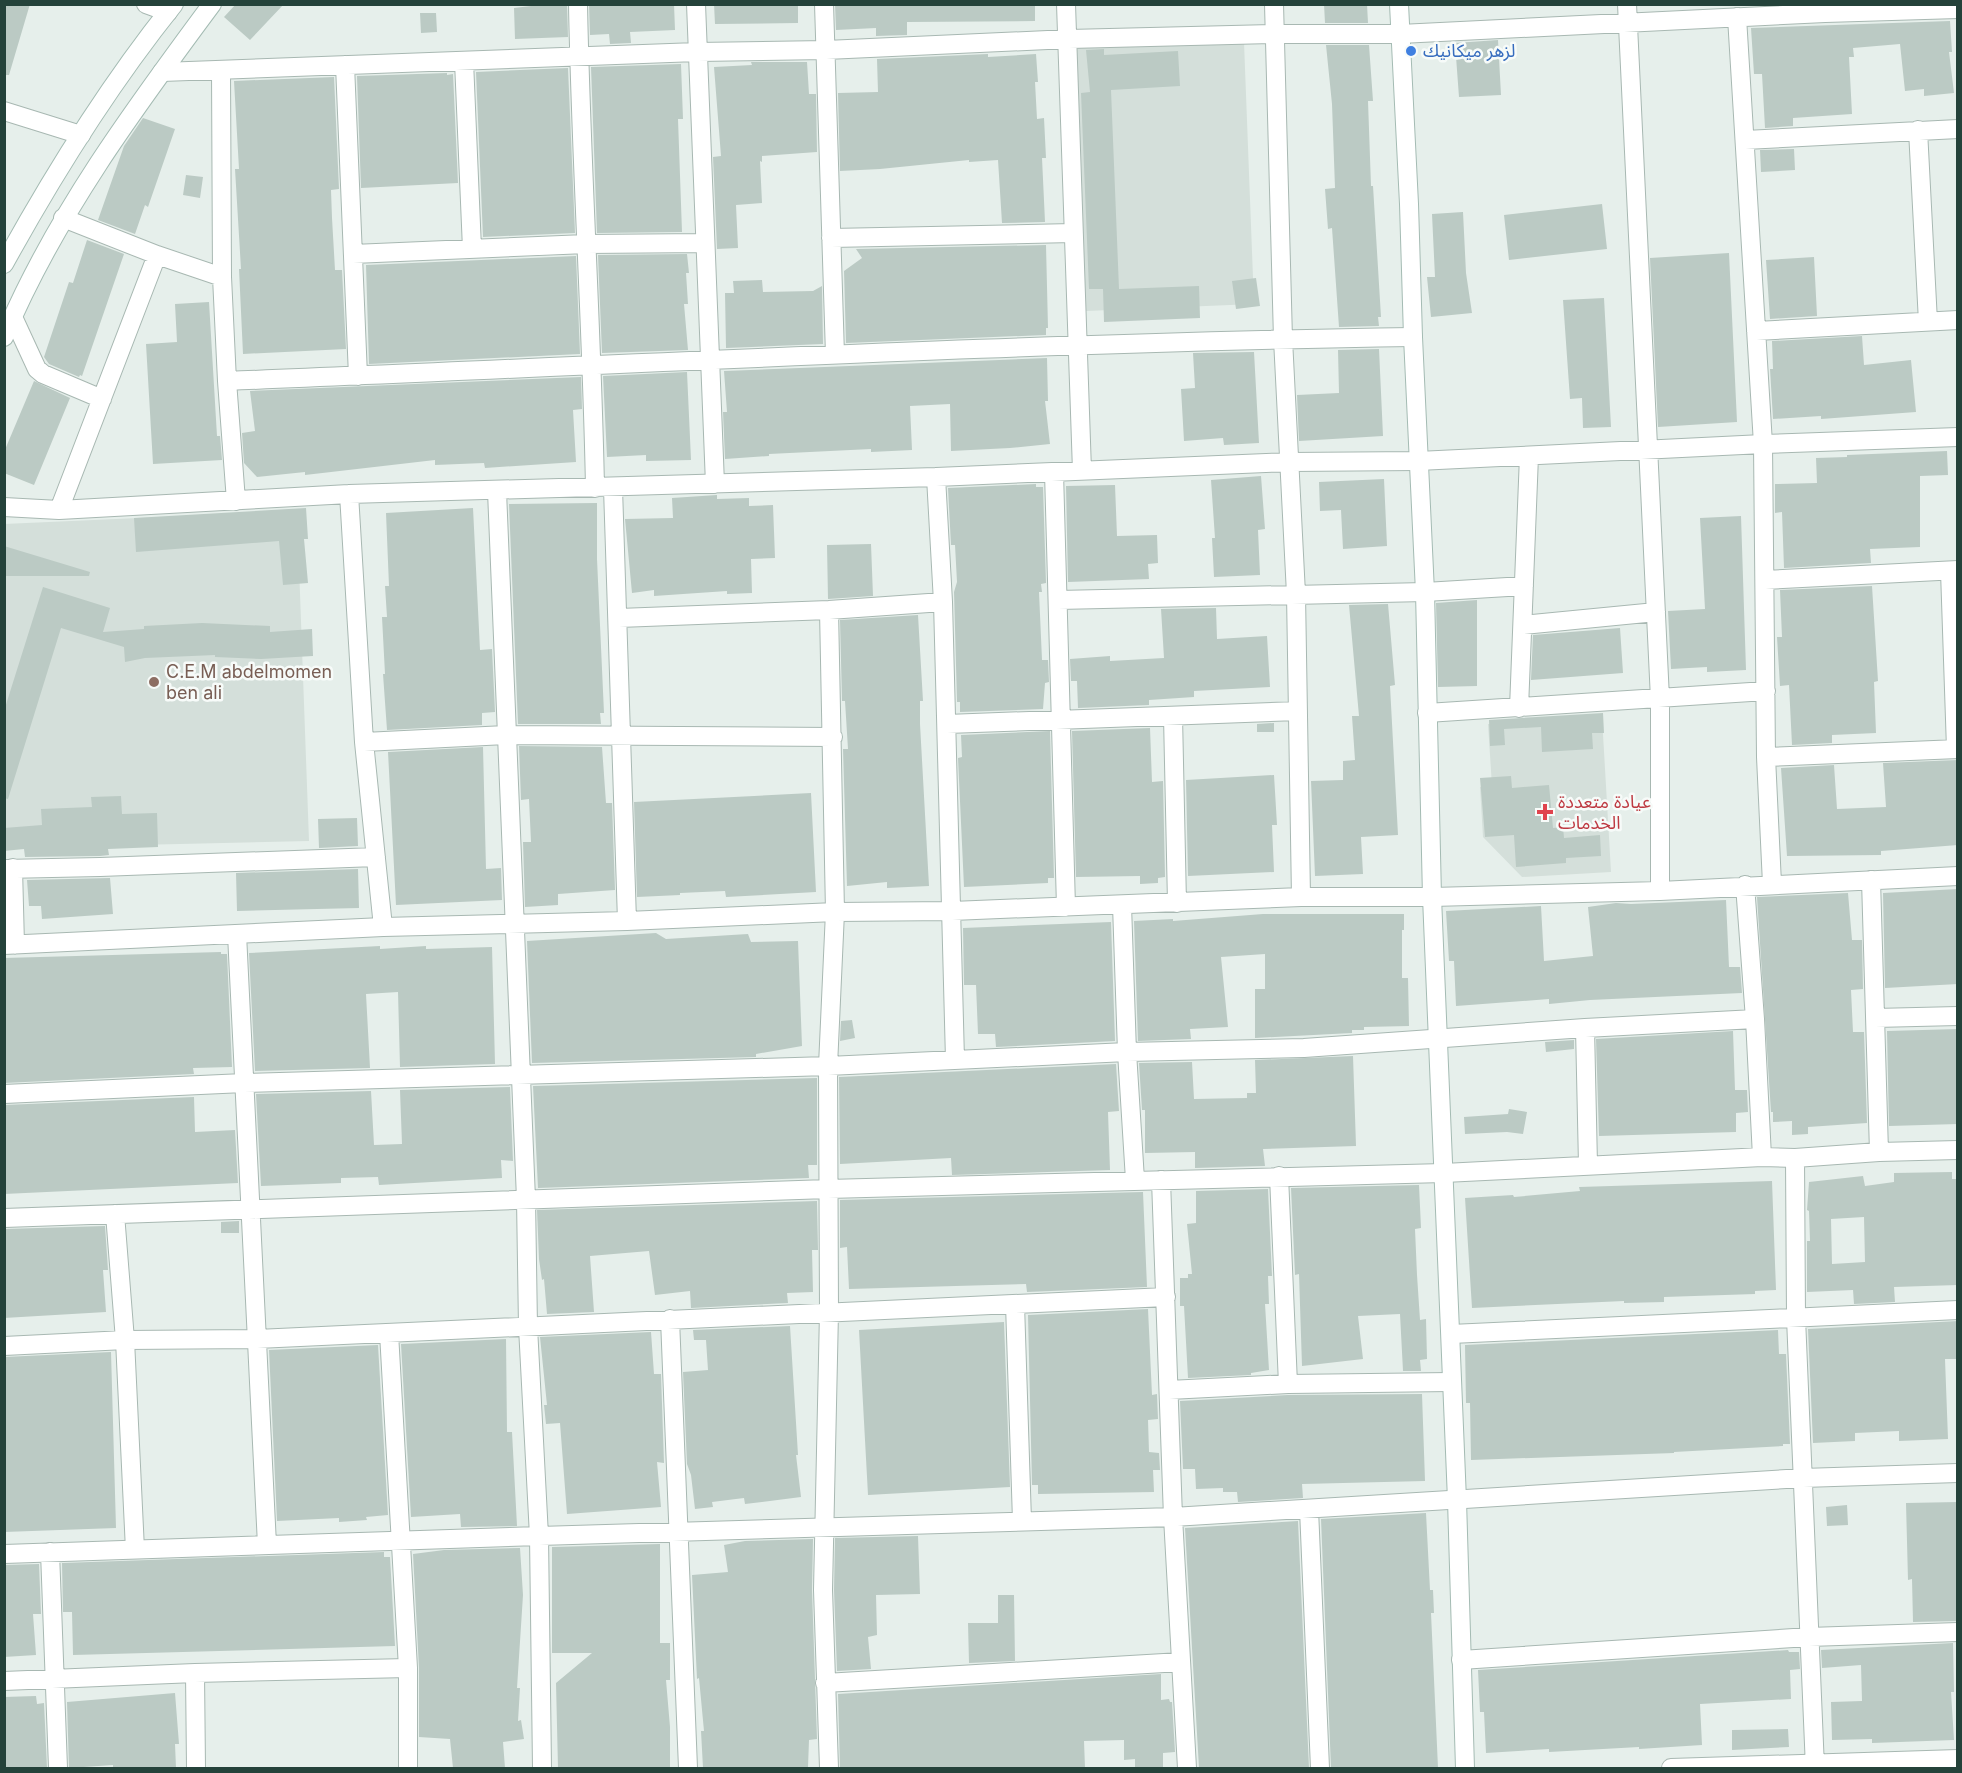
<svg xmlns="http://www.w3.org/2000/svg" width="1962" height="1773" viewBox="0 0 1962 1773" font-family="Inter,'Noto Sans Arabic',sans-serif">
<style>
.built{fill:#d4dfda}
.building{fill:#bbcac4;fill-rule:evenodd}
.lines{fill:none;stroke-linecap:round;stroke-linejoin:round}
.street-casing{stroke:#a8b8b2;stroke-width:20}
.secondary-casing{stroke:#a4bbb3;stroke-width:20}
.street{stroke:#fff;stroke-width:18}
.secondary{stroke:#fff;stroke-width:18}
.shop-dot{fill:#3f7fe0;stroke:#f7fbf9;stroke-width:2}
.education-dot{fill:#8d6e63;stroke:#f7fbf9;stroke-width:2}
.health-dot{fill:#e0444e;stroke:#f7fbf9;stroke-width:2}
.labels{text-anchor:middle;stroke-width:5;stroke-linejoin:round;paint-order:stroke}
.shop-label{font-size:18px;fill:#366cbe;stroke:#f7fbf9;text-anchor:start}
.education-label{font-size:18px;fill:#785e54;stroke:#f7fbf9;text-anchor:start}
.health-label{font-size:18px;fill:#be3a42;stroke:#f7fbf9;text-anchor:start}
</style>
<rect width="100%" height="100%" fill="#e6efeb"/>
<path class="built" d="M1244 42 1254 304 1086 311 1076 48Z
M297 511 309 841 5 848 4 524Z
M1602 717 1611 872 1522 877 1483 837 1480 787 1492 786 1488 724Z"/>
<path class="building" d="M4 4H30L9 75H4Z
M236 4H284L250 40 224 17Z
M531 4H567L568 37 515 39 514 8 531 6Z
M589 4H674L675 30 630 32 631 43 610 44 609 34 590 35Z
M714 4H798V23L715 24Z
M835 4H1035V21L907 22V35L876 36V28L836 30Z
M1324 4H1367L1368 23H1325Z
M420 13H436L437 32 421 33Z
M1950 21 1952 52H1949L1954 93 1924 96V89L1905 91 1900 44 1853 48 1854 57H1849L1852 114 1793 118V126L1765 128 1762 74H1754L1751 28Z
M1498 40 1501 95 1459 97 1455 43Z
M1326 45H1369L1373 101H1368L1371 186H1373L1381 317H1378L1379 326 1339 327 1332 228 1328 229 1325 189 1335 188 1332 104Z
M1104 49V55L1178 51 1180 86 1111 90 1119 289 1199 286 1200 318 1104 322 1103 289H1089L1081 93 1090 92 1086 50Z
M988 54V57L1036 54 1038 82H1035L1037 119 1044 118 1046 158H1042L1045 222 1002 223 998 160 969 162V160L880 169 840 171 838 93 878 92 877 59Z
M751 62H807L809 94H816L817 152 762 156V162L760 161 762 203 736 205 738 248 717 249 713 157 721 156 714 67 752 65Z
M681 64 683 119H678L682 232 597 233 591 67Z
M568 68 575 233 483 237 476 72Z
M447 73V75L453 74 458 183 361 188 357 76Z
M334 77 339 189 331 190 332 218 335 270H342L346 349 243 354 239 269H241L235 169H239L234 81Z
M143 118 175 129 148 207 145 205 135 234 98 220 124 146Z
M1794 149 1795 170 1761 172 1760 150Z
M186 175 203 177 200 198 183 195Z
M1602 204 1607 249 1509 260 1504 215Z
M1463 212 1466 273 1472 313 1431 317 1427 277H1435L1432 214Z
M87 240 124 254 82 376 80 375 79 377 49 364 44 357 69 282 73 283Z
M1046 245 1048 328H1046V335L846 343 844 271 862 258 856 249Z
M1729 253 1737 422 1658 427 1650 258Z
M687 254 689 273H686L688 304H684L688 350 602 353 598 255Z
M576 256 580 354 369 364 366 265Z
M1814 257 1817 316 1770 319 1766 260Z
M1256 278 1260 306 1236 309 1232 281Z
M762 280 763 292 813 291 822 286 823 344 726 348 725 293H734L733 281Z
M1604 298 1611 427 1583 428 1582 398 1570 399 1563 300Z
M209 302 217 436H220L222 460 153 464 146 344 177 342 175 304Z
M1862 336 1864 365 1911 360 1916 412 1821 419V416L1773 419 1770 369H1773L1772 341Z
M1379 349 1383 436 1299 441 1297 395 1339 393 1338 350Z
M1254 352 1259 443 1224 445 1223 438 1184 441 1181 389 1195 388 1193 353Z
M1047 358 1048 401H1045L1050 444 1010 448 951 451 950 404 910 406 912 450 871 452V449L769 454V456L725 459 723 412H727L724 371Z
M687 372 691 460 646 461V455L607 457 603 376Z
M581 377 582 409 573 410 576 462 485 468 484 463 435 465V460L305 475V472L257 477 244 463 242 433 255 431 250 391Z
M34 381 70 398 34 485 4 473V452Z
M1947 451 1948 475 1920 476V547L1870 549 1871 563 1784 568 1782 512 1775 513V484L1817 483 1816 458 1847 457V455Z
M1261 476 1265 529 1258 530 1260 575 1214 577 1212 538H1215L1211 480Z
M1384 479 1387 546 1343 549 1341 510 1320 511 1319 482Z
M1036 484V487H1043L1046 583 1041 584 1042 592H1039L1042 660H1048L1049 682 1045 683 1043 709 960 712V702H957L954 592 957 582 955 545H951L948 488Z
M1115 485 1117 536 1157 535 1158 563 1148 564 1149 579 1068 582 1066 486Z
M717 495V499L749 498V506L773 505 775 558 751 559 752 593 727 594V591L654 596V590L632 593 625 519 673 518 672 498Z
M597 503V559L604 713H600L601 724H518L509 504Z
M306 508 308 539H304L308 583 283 585 279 541 136 552 134 518Z
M473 508 480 650 492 649 495 712 482 713V725L387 730 383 674H385L382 617H387L385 586H389L386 513Z
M1741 516 1746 670 1707 672V667L1671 669 1668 611 1705 609 1700 518Z
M871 544 873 596 828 599 827 545Z
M4 546 90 572 89 576H4Z
M1872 586 1878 681 1874 682 1876 733 1832 735V743L1792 745 1789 685 1780 686 1777 637H1782L1780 590Z
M43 587 110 608 103 632 144 629V626L202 623 270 626V632L312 629 313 656 261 659 215 657V655L145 658 125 662 124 647 61 628 8 799 4 798V711Z
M1477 600V686L1438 687 1436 603Z
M1388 604 1395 685 1390 686 1398 835 1361 837 1363 874 1315 876 1311 781 1343 780V761L1355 760 1352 716H1359L1349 605Z
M1216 608 1217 639 1267 636 1270 687 1194 691V697L1149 700V705L1078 708 1077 681H1071L1070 659 1110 656V661L1164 658 1161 609Z
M918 615 923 701H920V724L929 886 887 888V882L847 886 843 749H848L845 701H842L840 620Z
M1620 628 1623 673 1531 680 1533 635Z
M1603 713 1604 733H1592L1593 749 1542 752 1541 727 1504 729 1505 745 1490 746 1489 720Z
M1274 723V732H1257V724Z
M1150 728 1152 782 1163 781 1165 877 1158 878V883L1140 884V876L1076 877 1072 731Z
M1050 731 1054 878H1048V883L964 887 958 758 962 757 961 735Z
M519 746 602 747 606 803H612L615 890 558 894V905L525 907 523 842H531L529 799 521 800Z
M483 747 486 869 501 868 502 900 396 905 388 752Z
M1958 760V845L1881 851V855L1787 856 1781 768 1834 765 1837 809 1886 807 1883 763Z
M1274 775 1277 825H1272L1274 872 1188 876 1186 780Z
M1511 776 1512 788 1549 785 1553 828 1563 827 1564 838 1600 835 1601 856 1566 858V863L1516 867 1514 835 1485 837 1480 778Z
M811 793 816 892 726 897 725 891 680 893V895L637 897 634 802Z
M121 796 122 814 157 813 158 847 108 849 109 855 100 856 25 857 24 849 4 851V828L42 825 41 809 92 807 91 797Z
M357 818 358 846 319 848 318 819Z
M358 869 359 908 237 911 236 873Z
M110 878 113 914 42 919 41 906H29L27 880Z
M1958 889V984L1885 988 1883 893Z
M1848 893 1852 940H1862L1863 989 1851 990 1853 1032H1864L1867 1123 1808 1127V1134L1792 1135V1121L1773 1122V1112H1771L1757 897Z
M1726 900 1729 967H1740L1742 993 1590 1000 1549 1004V999L1456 1006 1454 961H1449L1446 911 1541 906 1544 961 1593 956 1588 907 1616 903 1631 904Z
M1263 914H1404V930H1402V978H1408L1409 1026 1364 1027V1030H1352V1033L1255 1038V989H1265V954L1221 957 1228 1027 1190 1029 1191 1039 1138 1041 1134 921 1173 919V921Z
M1111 922 1115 1041 996 1047 995 1034H978L976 985H964L963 928Z
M656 933 666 939 748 934 751 942 798 941 802 1046 756 1054V1057L532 1063 527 941Z
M380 946V949L426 946V949L492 947 495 1064 400 1067 398 992 366 994 370 1068 255 1071 249 953Z
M221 952V954H227L232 1067 193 1068 194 1074 4 1083V958Z
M852 1020 855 1038 840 1041 841 1021Z
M1958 1029V1124L1889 1126 1887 1031Z
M1733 1031 1735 1090H1747L1748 1112 1736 1113V1132L1599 1136 1596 1039Z
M1574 1040V1049L1546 1052 1545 1042Z
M1353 1056 1356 1146 1263 1149 1265 1166 1195 1168V1152L1145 1153V1110H1142L1139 1063 1192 1062 1194 1099 1247 1098V1093H1256L1255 1060Z
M1116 1064 1119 1111 1108 1112 1110 1170 952 1175 951 1158 840 1164 839 1077Z
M817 1078V1165H808L809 1178 538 1188 533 1086Z
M510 1087 513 1161 501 1160 502 1178 379 1185 378 1177 341 1178V1183L261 1186 256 1094 371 1091 374 1145 402 1144 400 1090Z
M194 1097 195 1132 235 1130 238 1183 4 1194V1105Z
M1509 1109 1527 1112 1523 1134 1507 1132 1465 1134 1464 1117 1508 1114Z
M1952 1172V1179H1958V1285L1894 1287 1895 1302 1854 1304 1853 1290 1807 1292V1241H1810L1809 1211 1807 1210 1809 1182 1863 1176 1865 1186 1894 1182V1173ZM1864 1217 1865 1262 1832 1264 1831 1219Z
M1772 1181 1776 1290 1755 1291V1294L1664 1297V1302L1624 1303V1301L1472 1308 1465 1198 1513 1195 1514 1197 1580 1191 1579 1187Z
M1419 1185 1421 1228 1415 1229 1417 1275 1420 1320 1426 1319 1427 1359 1420 1360 1421 1371H1403L1400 1314 1358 1316 1363 1359 1302 1366 1299 1274 1295 1275 1291 1188Z
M1268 1189 1272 1276H1268L1269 1304H1265L1269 1370 1251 1373V1375L1188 1378 1184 1306H1180V1278H1188V1274H1192L1187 1224 1196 1223V1191Z
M1143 1192 1147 1287 1027 1292 1026 1284 849 1289 847 1247 840 1248V1200Z
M817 1201 818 1250H812L813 1292 787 1293 788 1303 691 1308 690 1291 655 1295 649 1251 590 1256 594 1312 547 1314 544 1279 542 1280 539 1259 537 1210Z
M239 1221V1233H221V1222Z
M105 1226 108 1270H103L106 1312 4 1318V1229Z
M1148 1309 1152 1395 1157 1394 1158 1419 1148 1420 1149 1452 1159 1453 1160 1470H1153L1154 1492 1038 1494V1485H1032L1028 1315Z
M1958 1321 1957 1359H1945L1948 1439 1899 1441V1431L1855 1433V1441L1813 1443 1808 1329Z
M1004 1322 1010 1487 868 1495 859 1330Z
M790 1326 798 1455H796L801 1497 745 1504 744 1498 712 1502 713 1507 695 1509 691 1475 687 1464 683 1372 708 1370 706 1340H694L693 1330Z
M1778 1330 1779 1354H1786L1790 1444H1783V1446L1674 1452V1453L1471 1460 1470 1403H1466L1465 1345Z
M651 1332 654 1374H661L664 1463 657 1462 661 1507 567 1514 560 1423 546 1424 544 1405H547L540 1337Z
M506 1339 507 1432H512L517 1526 461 1527 460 1514 411 1517 401 1344Z
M378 1345 388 1515 366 1517 367 1520 339 1522V1518L277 1521 269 1350Z
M111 1352 116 1528 4 1532V1357Z
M1422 1394 1425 1481 1302 1484 1303 1498 1238 1502 1237 1492H1223V1488L1196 1489 1195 1469H1183L1180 1401 1288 1395Z
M1958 1502V1621L1913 1622 1912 1579 1908 1580 1906 1503Z
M1847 1505 1848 1525 1827 1526 1826 1507Z
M1426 1513 1430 1590H1433L1434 1613H1431L1438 1768H1331L1321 1519Z
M1298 1521 1309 1768H1199L1185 1528Z
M918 1536 920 1594 876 1595 877 1635 868 1637 871 1669 837 1671 834 1590 835 1538Z
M813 1539 812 1590 817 1739 809 1740 808 1767 806 1768H703L701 1731H704L699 1678 697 1679 692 1575 728 1572 724 1545 745 1541Z
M660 1544V1643H670V1680H666L670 1727V1768H558L556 1683 592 1653H552V1547Z
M520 1548 523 1595 517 1688H520L518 1721 521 1720 524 1739 503 1742 505 1768H453L450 1739 419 1737V1668L413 1554 444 1550Z
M384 1552V1557H390L395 1646 73 1655 72 1612H63L62 1563Z
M39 1564 41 1614H33L36 1655 4 1657V1565Z
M998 1595H1014L1015 1661 969 1663 968 1623H998Z
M1953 1643 1954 1692H1951L1954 1740 1872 1743V1739L1832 1740 1831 1702 1862 1701 1861 1665 1822 1668 1821 1650Z
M1788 1650 1789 1652H1799L1800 1669 1790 1670 1791 1699 1700 1704 1702 1745 1639 1749V1747L1549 1752V1749L1486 1753 1484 1712H1480L1478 1670Z
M1161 1674V1700L1169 1699 1170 1702H1172L1175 1752 1163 1753V1768H1135V1759L1124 1760V1740L1084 1741 1085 1768H840L838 1694Z
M175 1693 179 1744H175L176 1768H113V1765L69 1768 67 1702Z
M36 1696 37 1704 44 1703 47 1768H4V1697Z
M1788 1729 1789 1747 1732 1750V1730Z"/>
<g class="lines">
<defs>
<path id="street" d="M146 4 168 12
M578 4C581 166 592 327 595 488
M696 4 715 484
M824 4 835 355
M1066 4 1082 471
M1274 4 1283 339 1296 594 1301 897
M1627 4 1660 699V891
M1737 17 1763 444 1766 757 1772 884
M464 61 472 249
M345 65 358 376
M221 70 222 277 227 381 236 501
M162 72 697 52 826 50 1069 39 1275 34H1400L1825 13 1958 9
M4 111 81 135
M1918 130 1928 322
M1745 140 1958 129
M63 218 157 255 222 277
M831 238 1073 233
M353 254 586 244 705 243
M13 317 37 369 43 374 102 399
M1756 331 1958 320
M227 381C622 365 1017 343 1413 337
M1054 472 1066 907
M936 477 943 602 955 1060
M613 488 627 921
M497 491 526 1199 528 1327 539 1536 542 1768
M349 494 364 742 383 927
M4 507 59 510 349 494 936 477 1289 462 1418 461 1763 444 1958 437
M59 510 157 255
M1950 571 1956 749
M1765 580 1958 570
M1058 600 1425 592 1524 586
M829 610 835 912 828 1066 829 1312 823 1590 829 1768
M619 618 829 610 943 602
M1523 625 1656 612
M1519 708 1529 456
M1427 713 1766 691
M1173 716 1177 903
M947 724 1298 711
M364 742 506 735 833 737
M1766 757 1958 749
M13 868 15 945
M4 869 100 867 376 857
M1871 880 1879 1152
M1745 885 1755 1019 1762 1157
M1122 905 1127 1052 1135 1180
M237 934 267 1545
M4 945 383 927 627 921 835 912 952 911 1301 897H1432L1660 891 1958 876
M1875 1018 1958 1016
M1585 1028 1588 1165
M4 1094 244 1083 828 1066 1127 1052 1304 1048 1585 1028 1755 1019
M1795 1158 1796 1318 1815 1768
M1279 1176 1288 1384
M1161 1180 1173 1517 1187 1768
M115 1214 125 1340 135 1550
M4 1218 828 1189 1444 1173 1762 1157 1795 1158 1879 1152 1958 1150
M1015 1304 1022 1521
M670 1319 688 1768
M389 1333 408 1668V1768
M1451 1334 1958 1310
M4 1346 125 1340 257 1339 1166 1297
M1169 1390 1288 1384 1451 1382
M1309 1509 1320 1768
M50 1552 58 1768
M4 1554 539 1536 1173 1517 1803 1478 1958 1473
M1461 1660 1809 1637 1958 1632
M195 1673 196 1768
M4 1681 195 1673 408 1668
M825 1683 1181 1662
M1671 1768 1958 1759"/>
<path id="secondary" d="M1399 4 1409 204 1413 337 1425 592 1432 897 1457 1500 1465 1768
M4 264C54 173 109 85 174 4
M4 337C55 216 134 109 212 4"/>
</defs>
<use href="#street" class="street-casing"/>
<use href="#secondary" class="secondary-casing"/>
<use href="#street" class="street"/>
<use href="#secondary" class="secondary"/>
</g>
<circle class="shop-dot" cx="1411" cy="51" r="6"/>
<circle class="education-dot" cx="154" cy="682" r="6"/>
<path class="health-dot" d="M1542 803h6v6h6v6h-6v6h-6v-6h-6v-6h6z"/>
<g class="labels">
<g class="shop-label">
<text x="1423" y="57">لزهر ميكانيك</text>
</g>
<g class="education-label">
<text x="166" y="678">C.E.M abdelmomen<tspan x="166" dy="21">ben ali</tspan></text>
</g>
<g class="health-label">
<text x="1558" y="808">عيادة متعددة<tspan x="1558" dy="21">الخدمات</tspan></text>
</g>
</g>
<rect width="1962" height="1773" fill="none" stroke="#24423a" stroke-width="12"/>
</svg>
